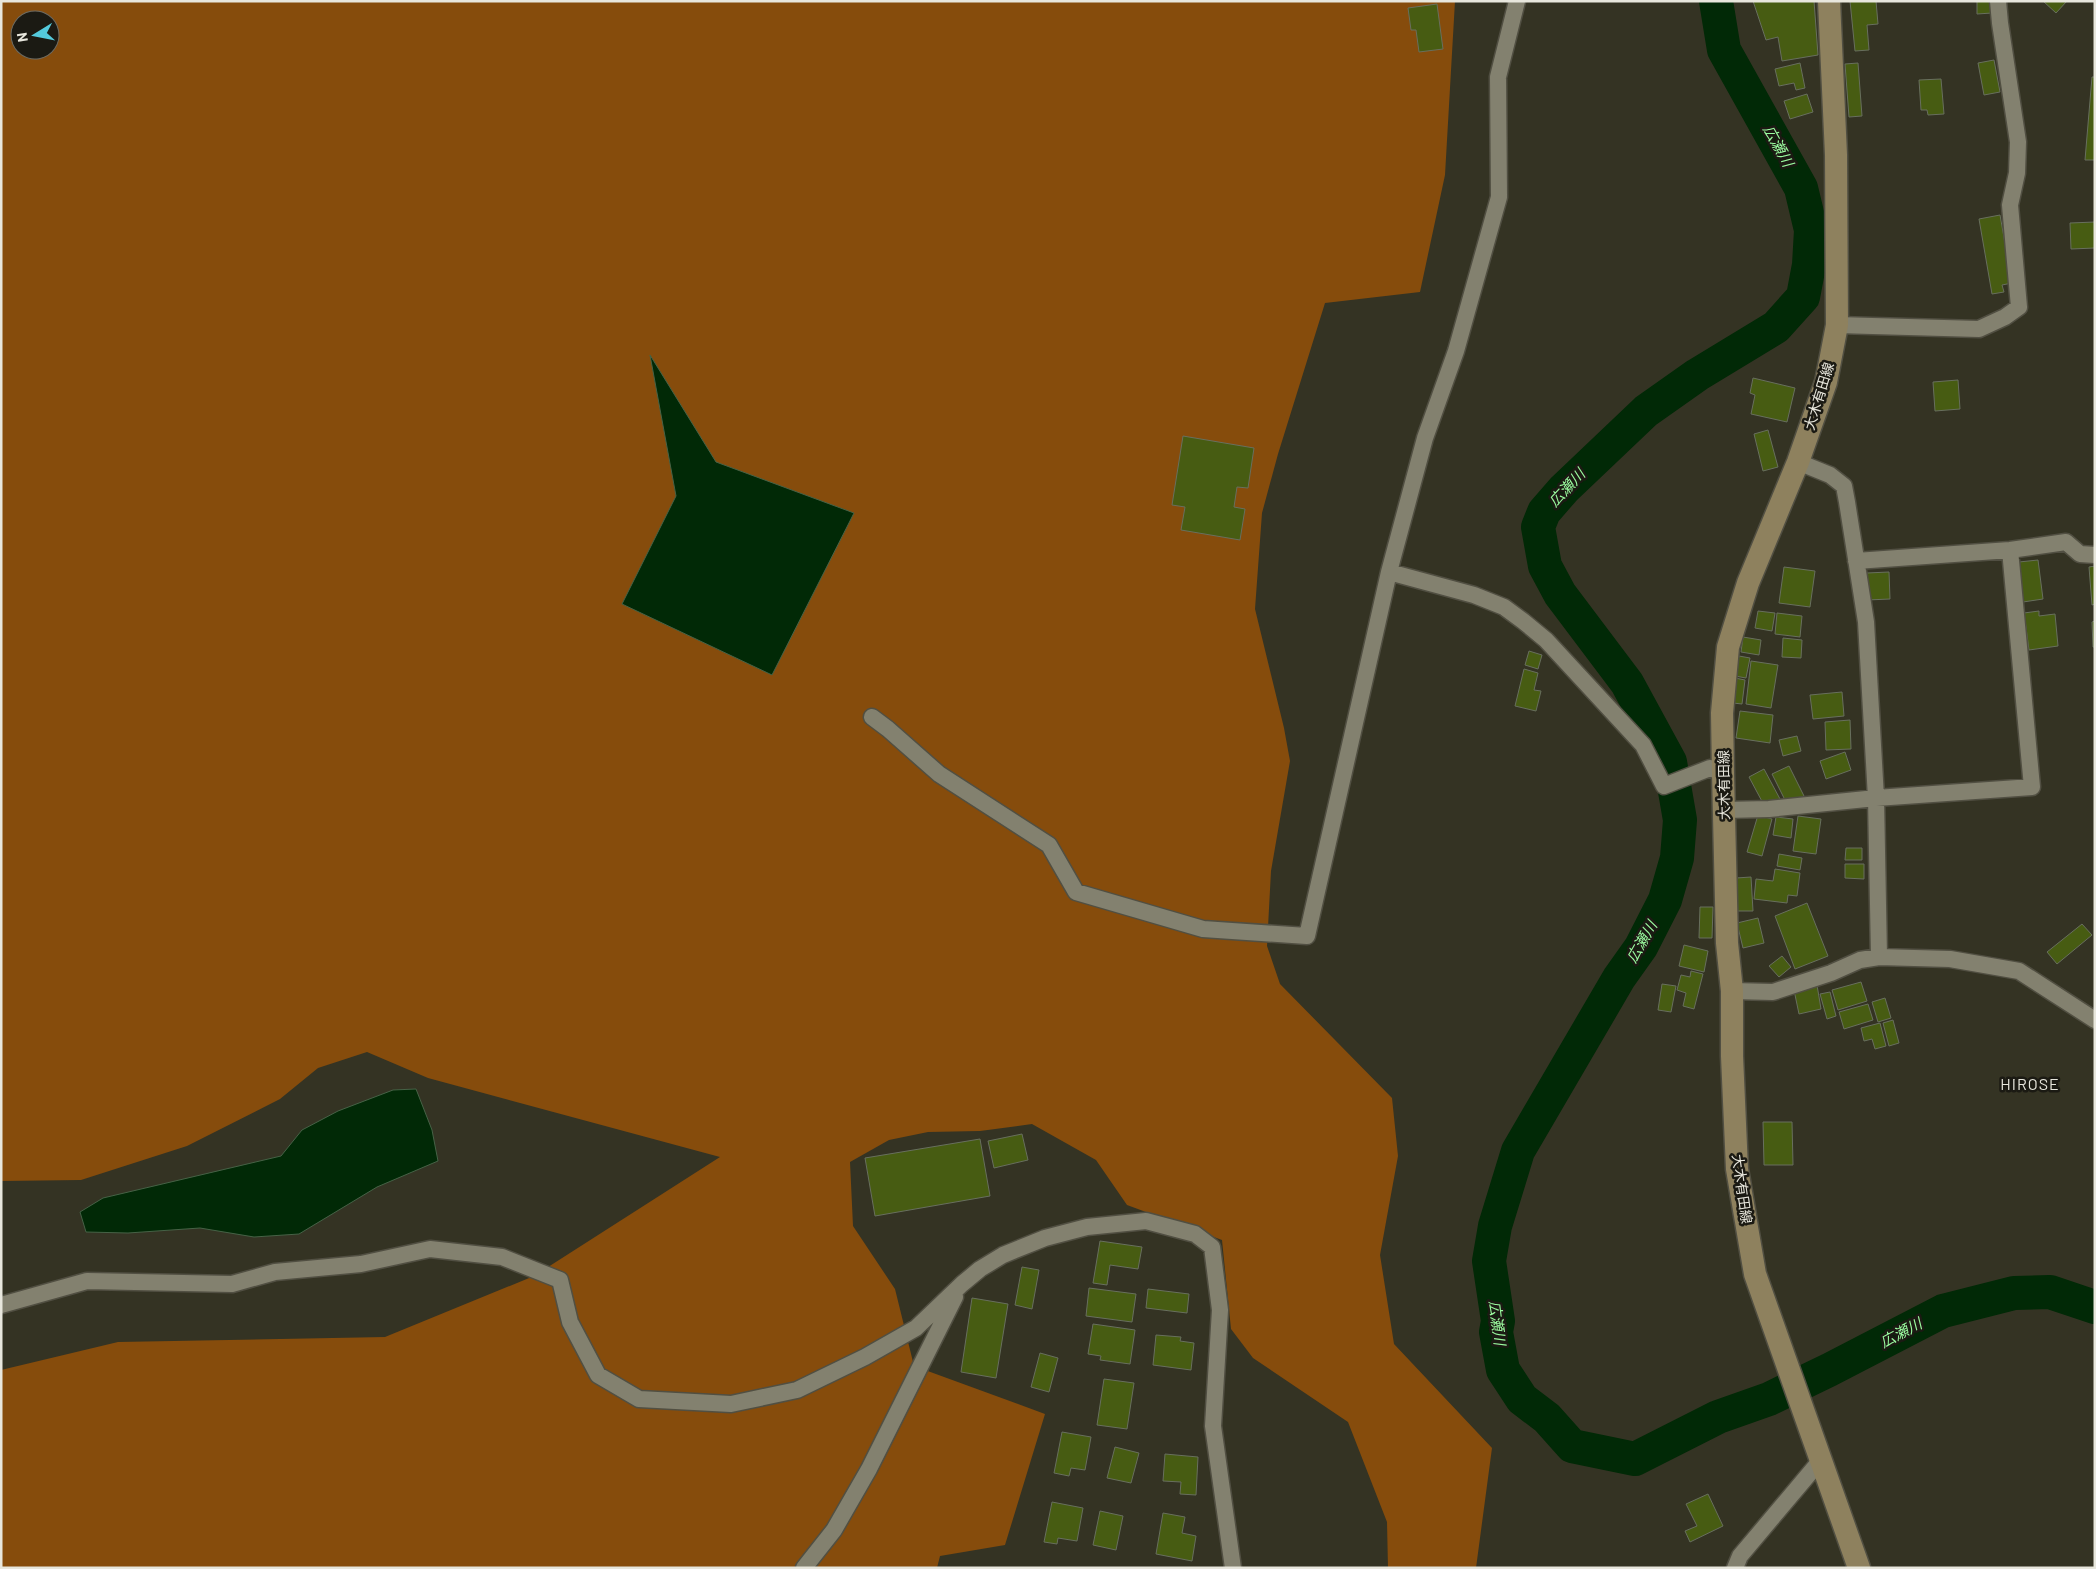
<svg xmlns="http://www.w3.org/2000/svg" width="2096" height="1569" viewBox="0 0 2096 1569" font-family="Barlow,'Noto Sans JP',sans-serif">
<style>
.green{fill:#864c0c;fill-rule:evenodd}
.water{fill:#012906;stroke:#466246}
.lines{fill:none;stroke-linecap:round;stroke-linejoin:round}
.river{stroke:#012906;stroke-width:34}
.building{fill:#475c12;stroke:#686f5e}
.street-casing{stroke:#514f42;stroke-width:19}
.secondary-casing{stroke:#514f42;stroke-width:25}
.street{stroke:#83816f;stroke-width:16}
.secondary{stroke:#8e815e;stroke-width:22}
.labels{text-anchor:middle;stroke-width:5;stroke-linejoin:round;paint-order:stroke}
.street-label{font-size:14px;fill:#e8e7dd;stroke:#1b1a13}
.water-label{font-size:15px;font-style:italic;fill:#9afb9f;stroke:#1b1a13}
.quarter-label{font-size:16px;letter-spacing:1px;fill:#e8e7dd;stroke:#1b1a13}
</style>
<rect width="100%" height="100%" fill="#343323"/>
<path class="green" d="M1 1H1455L1445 175 1420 292 1325 303 1278 454 1262 513 1255 609 1284 728 1290 761 1271 871 1267 946 1280 984 1392 1098 1398 1156 1380 1255 1394 1344 1492 1448 1476 1568H1388L1387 1522 1348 1422 1253 1358 1231 1329 1222 1240 1127 1205 1096 1160 1032 1124 980 1131 928 1132 889 1140 850 1162 853 1226 895 1289 914 1366 1045 1414 1005 1545 940 1556 937 1568H1V1370L118 1342 385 1337 534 1276 720 1157 428 1078 367 1052 318 1068 280 1099 187 1146 81 1180 1 1181ZM20 20H50V50H20Z"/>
<path class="water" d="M650 355 716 462 854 513 772 675 622 604 676 496Z
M416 1089 432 1130 438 1161 377 1187 299 1234 254 1237 200 1228 128 1233 86 1232 80 1212 103 1198 281 1156 302 1130 338 1111 393 1090Z"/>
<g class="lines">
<path class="river" d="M1716 1 1724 50 1801 188 1811 230 1809 265 1803 297 1776 327 1697 375 1646 411 1564 489 1544 512 1538 527 1545 566 1560 594 1627 683 1670 762 1680 820 1677 858 1665 900 1641 947 1619 978 1518 1151 1495 1226 1489 1261 1498 1321 1496 1332 1503 1370 1522 1399 1547 1418 1572 1446 1635 1459 1718 1417 1769 1399 1829 1370 1943 1311 2014 1293 2050 1292 2095 1307"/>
</g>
<path class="building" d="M1753 1H1814L1818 55 1782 61 1778 37 1766 40Z
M1850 1H1876L1878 24 1867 25 1869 50 1855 51Z
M1977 1H1992V13L1977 14Z
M2043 1H2067L2056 13Z
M1437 4 1443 49 1419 52 1416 30H1411L1408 8Z
M1994 60 2000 92 1984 95 1978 63Z
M1800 63 1805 88 1796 90 1794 83 1779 86 1775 69Z
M1858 63 1862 116 1849 117 1845 64Z
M2092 77H2095V160H2085Z
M1941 79 1944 114 1928 115 1927 110H1921L1919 80Z
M1807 94 1813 112 1790 119 1784 101Z
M2000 215 2012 283 2002 285 2004 292 1992 294 1979 219Z
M2095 222V248L2071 249 2070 223Z
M1753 378 1795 388 1787 422 1751 414 1755 395 1750 393Z
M1958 380 1960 409 1935 411 1933 382Z
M1768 430 1778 467 1763 471 1754 434Z
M1183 436 1254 448 1248 488 1237 487 1234 507 1245 509 1240 540 1181 530 1185 507 1172 505Z
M2038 560 2043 599 2023 602 2019 562Z
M2095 566V604L2092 605 2089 567Z
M1784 567 1815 571 1810 607 1779 603Z
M1889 572 1890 599 1867 600V573Z
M1758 611 1775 613 1772 631 1755 628Z
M2039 611V616L2055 614 2058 646 2029 650 2024 613Z
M1777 613 1802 616 1800 637 1775 634Z
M2095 621V647H2093L2092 622Z
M1743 637 1761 640 1759 655 1741 652Z
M1783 638 1802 640 1801 658 1782 657Z
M1529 651 1542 655 1538 669 1525 665Z
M1739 656 1750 658 1746 678 1735 676Z
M1751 661 1778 665 1771 708 1746 704Z
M1524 669 1538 673 1534 690 1541 691 1536 711 1515 706Z
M1735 678 1745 680 1742 704 1733 703Z
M1842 692 1844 716 1813 719 1810 695Z
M1740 711 1773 715 1770 743 1736 738Z
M1850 720 1851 749 1826 750 1825 722Z
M1797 736 1801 751 1783 756 1779 740Z
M1845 752 1851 770 1826 779 1820 761Z
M1789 766 1804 796 1787 804 1772 774Z
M1764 769 1780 799 1765 807 1749 777Z
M1758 815 1772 819 1762 856 1747 852Z
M1798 816 1821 819 1816 854 1793 851Z
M1776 817 1793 819 1791 838 1773 835Z
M1846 848H1862V860H1845Z
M1779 854 1802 858 1800 870 1777 866Z
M1845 864H1864V879L1845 878Z
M1775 869 1800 873 1797 896 1788 895 1787 903 1754 899 1756 879 1773 881Z
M1751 877 1753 911H1737L1736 878Z
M1807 903 1828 956 1795 969 1775 916Z
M1700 907H1713L1712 938H1699Z
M1758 918 1764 943 1743 948 1737 923Z
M2082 924 2092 935 2057 964 2047 952Z
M1684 945 1708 951 1704 972 1679 966Z
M1782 956 1791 967 1779 977 1769 966Z
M1691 971 1703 974 1694 1009 1683 1006 1686 993 1677 990 1681 975 1690 977Z
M1861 982 1867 1001 1838 1010 1832 990Z
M1662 984 1676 986 1671 1012 1658 1010Z
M1817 985 1821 1009 1799 1014 1794 990Z
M1830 992 1836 1016 1827 1019 1820 994Z
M1885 998 1891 1018 1878 1022 1872 1002Z
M1868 1004 1873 1020 1844 1029 1839 1012Z
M1893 1020 1899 1043 1889 1046 1883 1023Z
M1880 1023 1886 1046 1875 1049 1872 1039 1864 1041 1861 1028Z
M1763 1122H1792L1793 1165H1764Z
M1022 1134 1028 1160 994 1168 988 1141Z
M980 1139 990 1196 875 1216 865 1158Z
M1100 1241 1142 1247 1138 1269 1110 1265 1107 1285 1093 1283Z
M1022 1267 1039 1270 1032 1309 1015 1305Z
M1089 1288 1136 1294 1132 1322 1086 1316Z
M1148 1289 1189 1294 1187 1313 1146 1308Z
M972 1298 1008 1304 996 1378 961 1372Z
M1093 1324 1135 1330 1130 1364 1100 1360 1101 1356 1088 1354Z
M1156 1335 1181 1337 1180 1341 1194 1343 1191 1370 1153 1365Z
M1040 1353 1058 1358 1049 1392 1031 1387Z
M1104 1379 1134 1383 1127 1429 1097 1425Z
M1062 1432 1091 1437 1085 1470 1071 1468 1069 1476 1054 1473Z
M1115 1447 1139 1453 1131 1483 1107 1478Z
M1165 1454 1198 1457 1196 1495 1180 1494 1181 1482 1163 1481Z
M1708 1494 1723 1526 1690 1542 1685 1531 1697 1526 1686 1504Z
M1052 1502 1083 1508 1077 1541 1058 1538 1057 1544 1044 1542Z
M1100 1511 1123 1516 1116 1550 1093 1545Z
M1163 1513 1185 1517 1182 1533 1196 1536 1192 1561 1156 1554Z"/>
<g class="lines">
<defs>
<path id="street" d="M1837 325 1979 329 2005 317 2019 307 2010 205 2017 173 2018 142 2000 23 1998 1
M1798 462 1830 475 1844 486 1847 502 1866 622 1876 798 1879 957
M1856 561 2010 550 2066 542 2080 554 2095 555
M1389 572 1474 595 1504 607 1523 621 1546 640 1643 745 1664 786 1710 768 1723 773
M872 717 888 729 939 774 1049 845 1076 892 1203 929 1307 936 1389 572 1425 438 1456 351 1499 197 1498 77 1517 1
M1724 810 1769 809 1876 798 2032 787 2010 550
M1732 991 1773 992 1831 973 1860 960 1879 957 1950 959 2019 971 2095 1020
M1 1305 87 1281 232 1284 275 1272 361 1264 430 1249 502 1257 560 1280 570 1322 598 1375 639 1399 731 1404 797 1390 865 1357 916 1328 962 1284 980 1269 1003 1255 1045 1238 1087 1227 1146 1221 1195 1234 1212 1247 1220 1310 1213 1426 1233 1568
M804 1568 834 1530 869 1469 955 1297
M1735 1568 1740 1556 1820 1461"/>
<path id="secondary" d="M1829 1 1836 155 1837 325 1826 382 1798 462 1748 583 1728 647 1722 713 1723 773 1727 943 1732 991V1056L1737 1169 1755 1274 1859 1568"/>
</defs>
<use href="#street" class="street-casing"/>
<use href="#secondary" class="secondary-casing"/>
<use href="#street" class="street"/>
<use href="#secondary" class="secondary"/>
</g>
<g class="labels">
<g class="street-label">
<text transform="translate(1819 396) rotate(-73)" y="5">大木有田線</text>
<text transform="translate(1724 785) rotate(-91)" y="5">大木有田線</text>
<text transform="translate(1742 1189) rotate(82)" y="5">大木有田線</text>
</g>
<g class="water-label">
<text transform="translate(1778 146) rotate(61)" y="5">広瀬川</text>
<text transform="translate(1567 488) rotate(-47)" y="5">広瀬川</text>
<text transform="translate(1642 942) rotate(-60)" y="5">広瀬川</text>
<text transform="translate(1497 1323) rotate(83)" y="5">広瀬川</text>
<text transform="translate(1901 1333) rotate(-28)" y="5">広瀬川</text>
</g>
<g class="quarter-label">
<text x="2030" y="1090">HIROSE</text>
</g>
</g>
<rect width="2096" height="1569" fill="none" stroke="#e8e7dd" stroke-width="5"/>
<g transform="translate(35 35) rotate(260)"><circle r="24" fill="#1b1a13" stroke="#6d6c64"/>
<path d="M0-4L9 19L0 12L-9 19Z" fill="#54cadc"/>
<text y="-8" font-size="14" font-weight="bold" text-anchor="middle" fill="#e8e7dd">N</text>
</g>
</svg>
